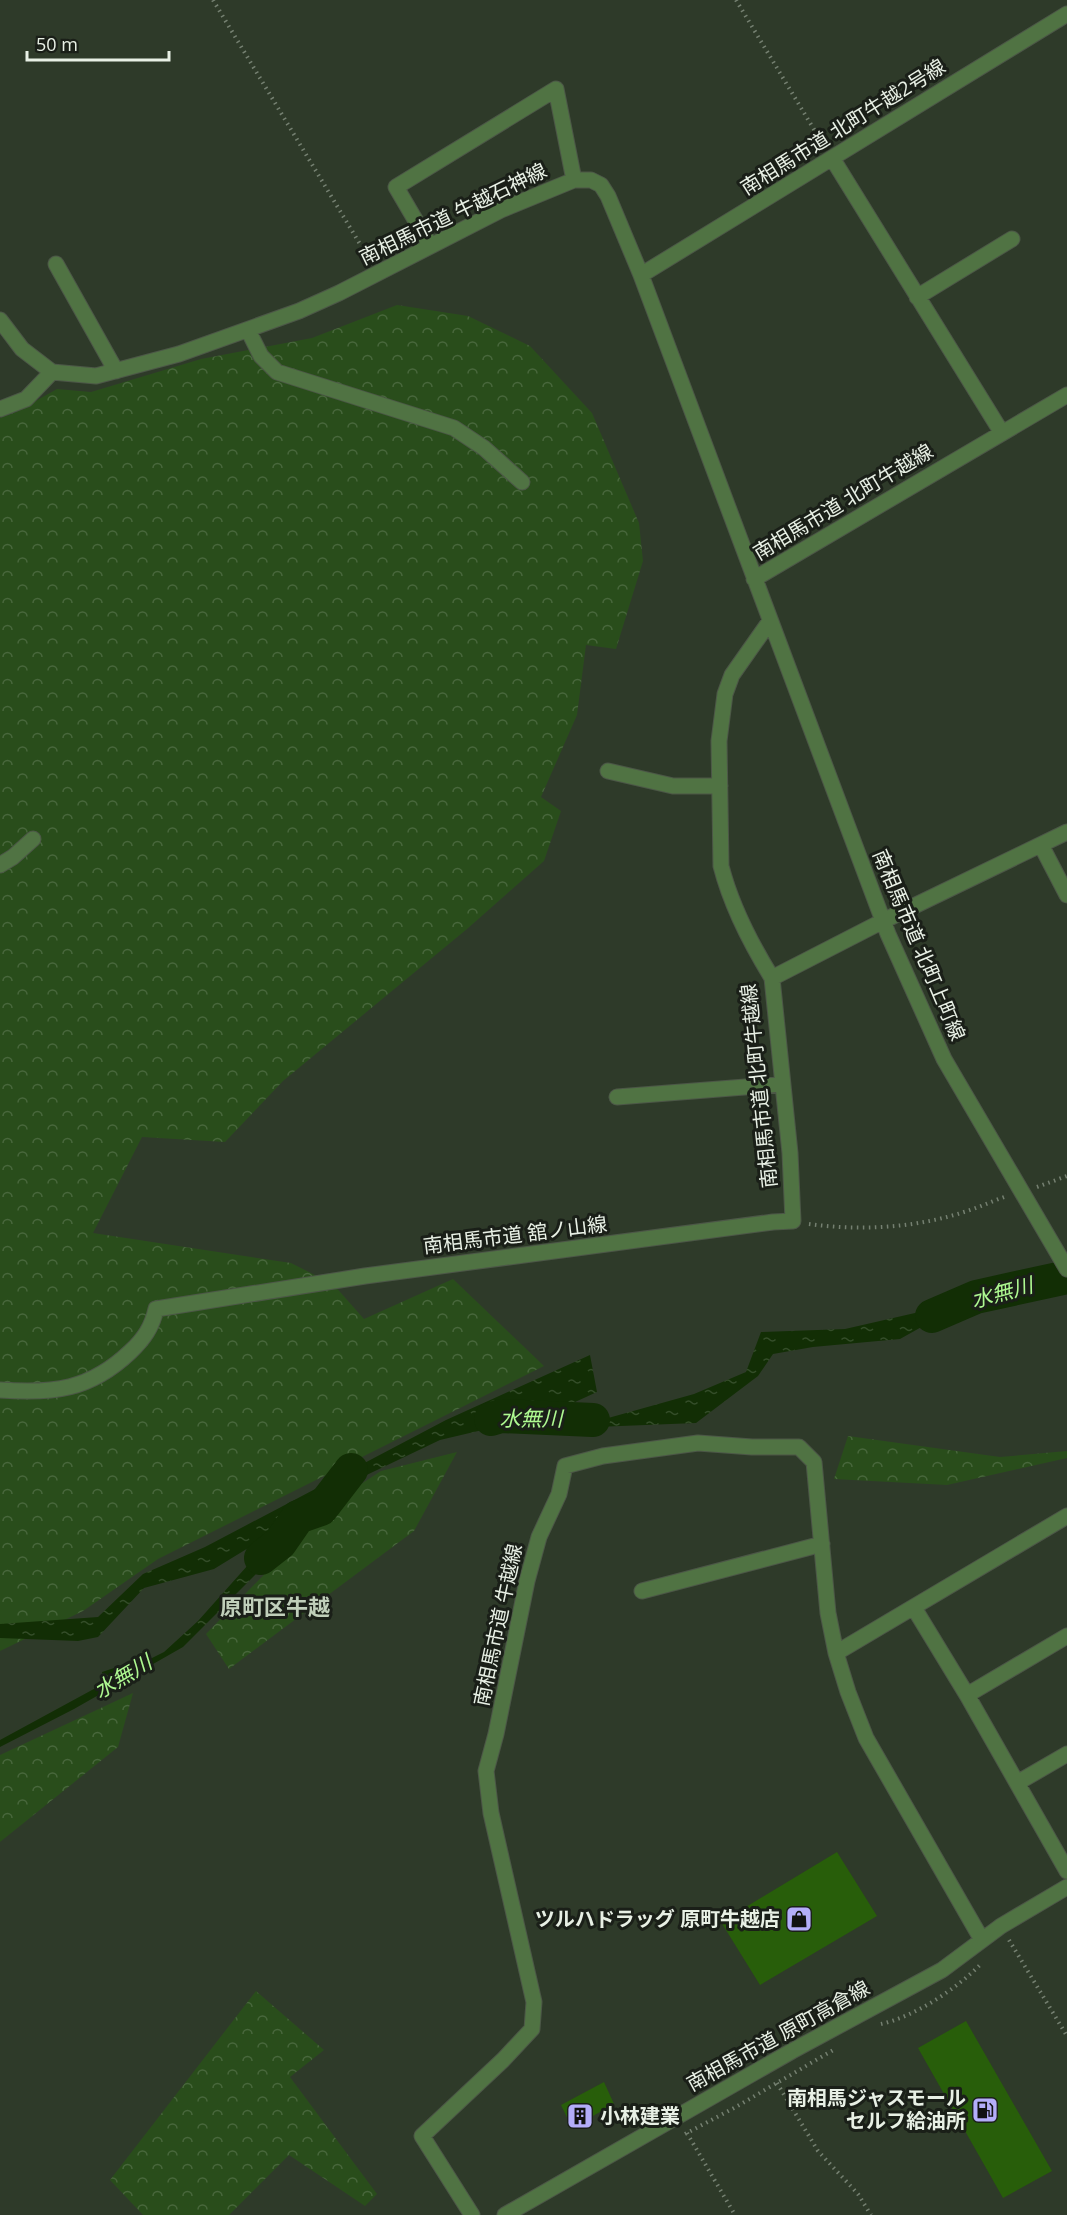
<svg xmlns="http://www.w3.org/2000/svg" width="1067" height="2215" viewBox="0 0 1067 2215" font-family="'Open Sans','Noto Sans JP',sans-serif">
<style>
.forest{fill:url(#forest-crowns)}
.water{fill:url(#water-ripples)}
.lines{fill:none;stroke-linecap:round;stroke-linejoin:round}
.river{stroke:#122e05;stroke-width:34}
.building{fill:#285e0a}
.minor-casing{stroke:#4c5747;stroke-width:17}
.path{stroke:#758071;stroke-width:4;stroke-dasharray:1.5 4.5;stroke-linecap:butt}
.minor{stroke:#507343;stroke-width:15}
.labels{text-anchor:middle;stroke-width:6;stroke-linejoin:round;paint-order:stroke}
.street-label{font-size:20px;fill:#e8f0e5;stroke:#1a1f18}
.poi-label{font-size:20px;font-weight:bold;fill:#e8f0e5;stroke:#1a1f18;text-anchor:end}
.water-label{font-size:21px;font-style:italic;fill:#aef991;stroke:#1a1f18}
.quarter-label{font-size:22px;font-weight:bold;fill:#c0cfba;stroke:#1a1f18}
</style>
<defs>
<pattern id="forest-crowns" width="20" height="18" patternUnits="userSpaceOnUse" patternTransform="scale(1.5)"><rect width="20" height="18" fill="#294d1b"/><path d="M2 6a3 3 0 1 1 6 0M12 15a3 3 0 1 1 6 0" fill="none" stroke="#48673c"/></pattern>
<pattern id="water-ripples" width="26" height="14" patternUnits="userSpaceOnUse" patternTransform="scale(1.5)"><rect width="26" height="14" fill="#122e05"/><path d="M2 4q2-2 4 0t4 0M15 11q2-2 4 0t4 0" fill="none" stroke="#344d29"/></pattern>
</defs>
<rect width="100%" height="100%" fill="#2e3a29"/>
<path class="forest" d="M397 305 468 316 530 346 592 413 639 523 643 561 616 649 586 645 577 715 541 797 561 811 544 861 467 929 283 1081 225 1142 142 1137 93 1233 291 1263 333 1284 364 1319 453 1279 544 1366 158 1559 83 1611 0 1651V418L16 412 57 389 91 392 201 359 312 338Z
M848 1436 1000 1457 1067 1451V1458L947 1485 834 1479Z
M457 1452 414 1531 229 1669 206 1634 338 1499 381 1471Z
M133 1693 118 1747 0 1842V1755Z
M256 1991 324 2050 290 2077 377 2194 365 2206 289 2155 229 2215H143L110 2180Z"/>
<path class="water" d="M1067 1271V1282L991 1297 993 1287 900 1339 813 1347 773 1354 758 1376 696 1423 571 1428 542 1416 440 1440 354 1481 341 1489 183 1647 74 1709 0 1747V1740L103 1684 102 1672 117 1667 124 1672 164 1652 198 1621 273 1537 293 1525H299L326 1500 214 1569 144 1588 98 1637 78 1641 0 1638V1624L98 1617 143 1574 205 1547 446 1420 590 1355 597 1392 551 1413 601 1420 694 1394 746 1372 761 1332 845 1329 928 1310 994 1286Z"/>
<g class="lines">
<path class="river" d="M932 1316 976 1297 1067 1277
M491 1419 501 1416 593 1420
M261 1558 280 1543 298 1517 321 1509 351 1470"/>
</g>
<path class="building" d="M837 1852 877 1916 760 1985 721 1922Z
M966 2021 1052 2171 1003 2198 918 2048Z
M604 2082 614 2104 572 2128 561 2105Z"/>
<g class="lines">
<defs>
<path id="minor" d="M832 158 1002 433
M430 245 396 187 556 89 574 180
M56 264 116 371
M641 275 1067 14
M917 297 1012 239
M0 320 22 349 52 372 96 376 179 354 299 311 339 293 501 210 574 180H591L601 185 608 196 641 275 888 934 944 1059 1067 1269
M248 330 261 356 277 372 454 428 484 448 522 482
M0 409 26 399 52 372
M754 579 1067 395
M608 771 673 786H720
M1041 845 1067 895
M0 865 13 857 33 839
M772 978 883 921 1067 832
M617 1097 782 1084
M0 1390C53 1394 90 1390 130 1352 144 1339 152 1327 156 1309L365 1276 773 1222 793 1221 790 1153 772 978C751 944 731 905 721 866L719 741 725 694 732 675 770 621
M642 1591 822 1544
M914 1608 967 1695 1067 1871
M836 1653 1067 1516
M967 1695 1067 1636
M1017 1783 1067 1754
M472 2215 422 2136 503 2060 532 2029 534 2002 491 1813 486 1771 496 1734 527 1581 539 1537 559 1494 565 1466 603 1456 698 1443 752 1447H799L814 1462 828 1613 836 1653 848 1692 866 1738 982 1940
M505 2215 792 2051 942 1970 1001 1926 1067 1887"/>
</defs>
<use href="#minor" class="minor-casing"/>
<path class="path" d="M213 0 369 259
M736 0 824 146
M1037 1187 1067 1176
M809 1224C860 1231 915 1228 964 1212 978 1208 992 1201 1007 1196
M1009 1940 1067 2036
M881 2024C916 2016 956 1989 981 1964
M777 2083 818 2151 858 2194 871 2215
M687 2133 735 2215
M685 2134 734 2108 835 2049"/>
<use href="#minor" class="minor"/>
</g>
<defs>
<symbol id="shop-square" viewBox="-11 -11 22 22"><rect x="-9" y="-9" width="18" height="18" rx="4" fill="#b3adf9" stroke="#1a1f18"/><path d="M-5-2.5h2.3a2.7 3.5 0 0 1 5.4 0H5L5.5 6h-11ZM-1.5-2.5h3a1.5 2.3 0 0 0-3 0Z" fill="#111"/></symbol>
<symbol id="fuel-square" viewBox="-11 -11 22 22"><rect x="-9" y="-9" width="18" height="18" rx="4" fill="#b3adf9" stroke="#1a1f18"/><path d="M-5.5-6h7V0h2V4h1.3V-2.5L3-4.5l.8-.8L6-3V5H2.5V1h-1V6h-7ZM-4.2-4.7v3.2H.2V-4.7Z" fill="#111"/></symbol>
<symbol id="building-square" viewBox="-11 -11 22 22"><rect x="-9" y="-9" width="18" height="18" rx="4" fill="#b3adf9" stroke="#1a1f18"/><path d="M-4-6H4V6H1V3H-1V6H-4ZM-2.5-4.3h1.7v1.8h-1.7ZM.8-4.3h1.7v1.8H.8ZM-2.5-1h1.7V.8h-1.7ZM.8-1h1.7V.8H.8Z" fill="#111"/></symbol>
</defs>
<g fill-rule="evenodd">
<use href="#shop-square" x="784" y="1904" width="30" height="30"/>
<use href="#fuel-square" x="970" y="2095" width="30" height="30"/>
<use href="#building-square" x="565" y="2101" width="30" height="30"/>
</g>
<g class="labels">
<g class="street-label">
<text transform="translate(843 127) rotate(-32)" y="7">南相馬市道 北町牛越2号線</text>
<text transform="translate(453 214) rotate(-26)" y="7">南相馬市道 牛越石神線</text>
<text transform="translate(843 502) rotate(-31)" y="7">南相馬市道 北町牛越線</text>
<text transform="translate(919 945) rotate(67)" y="7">南相馬市道 北町上町線</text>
<text transform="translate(759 1086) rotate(-96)" y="7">南相馬市道 北町牛越線</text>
<text transform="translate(515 1235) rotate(-7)" y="7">南相馬市道 舘ノ山線</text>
<text transform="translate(498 1625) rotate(-78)" y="7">南相馬市道 牛越線</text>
<text transform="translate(778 2036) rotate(-29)" y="7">南相馬市道 原町高倉線</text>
</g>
<g class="poi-label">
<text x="780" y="1926">ツルハドラッグ 原町牛越店</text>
<text x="966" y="2105">南相馬ジャスモール<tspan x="966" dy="23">セルフ給油所</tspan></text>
<text x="600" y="2123" text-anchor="start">小林建業</text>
</g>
<g class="water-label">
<text transform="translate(1002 1293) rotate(-15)" y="7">水無川</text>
<text x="531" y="1426">水無川</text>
<text transform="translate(123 1677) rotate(-31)" y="7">水無川</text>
</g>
<g class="quarter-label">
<text x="275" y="1615">原町区牛越</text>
</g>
</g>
<path d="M27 51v9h142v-9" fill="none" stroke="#e8f0e5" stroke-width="3"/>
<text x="36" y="51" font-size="18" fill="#e8f0e5" stroke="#1a1f18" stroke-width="4.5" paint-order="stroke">50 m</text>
</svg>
